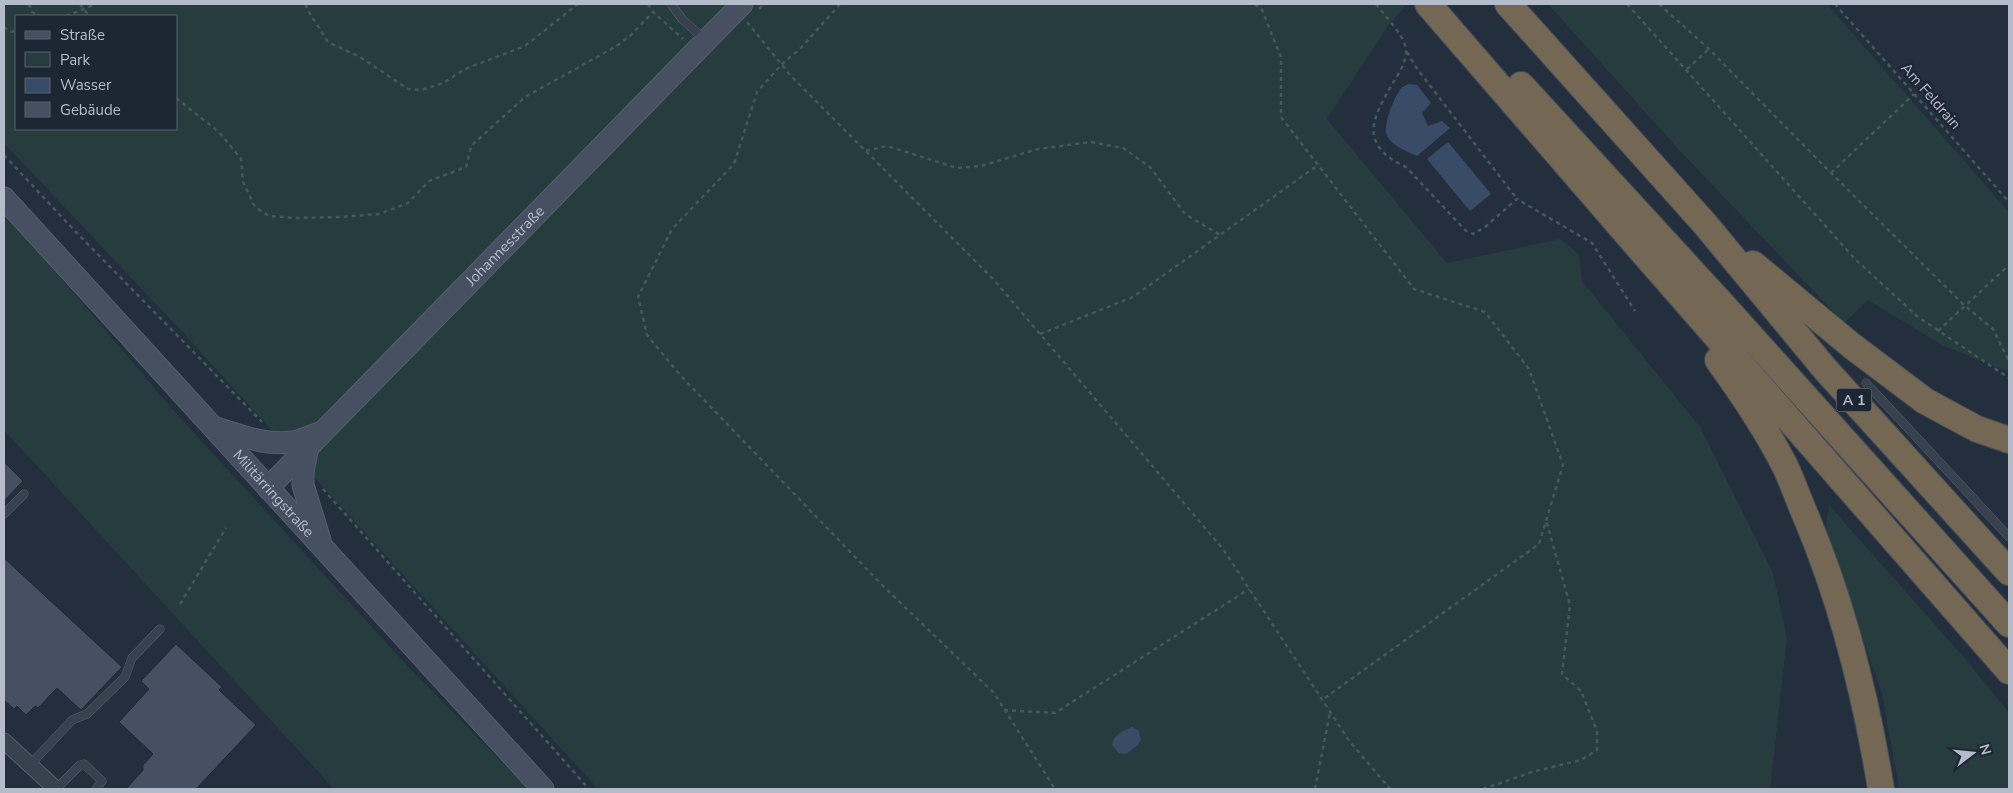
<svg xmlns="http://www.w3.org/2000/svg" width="2013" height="793" viewBox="0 0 2013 793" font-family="'Nunito Sans',sans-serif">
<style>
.green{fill:#263c3f;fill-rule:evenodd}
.water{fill:#394c67}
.building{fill:#455162;stroke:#1f2835}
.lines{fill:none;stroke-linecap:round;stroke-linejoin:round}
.service-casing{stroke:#565f6c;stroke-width:9}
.minor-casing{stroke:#565f6c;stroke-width:17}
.secondary-casing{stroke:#565f6c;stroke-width:23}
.motorway-casing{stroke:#434c59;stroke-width:28}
.path{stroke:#44595c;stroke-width:2.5;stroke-dasharray:4 4;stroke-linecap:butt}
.service{stroke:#38414e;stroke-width:8}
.minor{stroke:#38414e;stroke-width:15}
.secondary{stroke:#465061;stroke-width:21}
.motorway{stroke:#746855;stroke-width:26}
.labels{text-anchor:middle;stroke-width:4.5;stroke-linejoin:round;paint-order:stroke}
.shield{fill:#1d2633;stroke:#878f9c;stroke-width:1}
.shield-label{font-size:14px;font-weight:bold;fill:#b4bcc9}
.street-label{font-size:15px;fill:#b4bcc9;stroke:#1d2633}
</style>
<rect width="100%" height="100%" fill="#242f3e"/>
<path class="green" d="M4 4H1402L1405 7 1390 23 1327 119 1447 263 1560 239 1579 254 1582 281 1700 427 1773 573 1787 638 1770 789H598L186 336 4 143ZM16 16H176V129H16Z
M1548 4H1827L2009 212V372L1942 345 1868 300 1844 323 1681 152Z
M4 211 174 411 405 663 528 789H334L4 430Z
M1829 505 1968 662 2009 713V789H1899L1882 693 1825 533Z"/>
<path class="water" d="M1408 84 1417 85 1431 103 1422 113 1428 126 1442 121 1450 128 1417 156C1408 152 1392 146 1387 136 1382 127 1394 99 1399 91 1401 87 1405 86 1408 84Z
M1448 142 1491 194 1470 211 1427 159Z
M1132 727 1138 730 1141 739 1138 745 1126 754 1119 753 1112 745C1114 734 1123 731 1132 727Z"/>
<path class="building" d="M4 462 23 481 4 501Z
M4 558 122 667 81 710 57 688 38 708 35 706 26 715 17 706 14 709 4 700Z
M176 644 222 687 219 690 256 725 196 789H126L143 770V765L153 754 119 722 149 689 141 681Z"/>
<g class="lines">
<defs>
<path id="service" d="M671 4 682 19 705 40
M1866 383 2009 537
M4 514 24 494
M30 765 72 720 87 714 125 677 132 658 160 629
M56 789 80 765 84 764 102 781 96 789"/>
<path id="minor" d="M4 741 56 789"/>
<g id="secondary">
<path id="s1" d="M4 198 543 789"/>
<path d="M213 427C240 435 265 446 293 442 301 441 311 436 319 433"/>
<path d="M308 446 303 472V485L320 540"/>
<path id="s2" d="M268 488 742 4"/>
</g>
<path id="motorway" d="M1428 4 1640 249 2009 671
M1508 4 1705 224 1825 369 2009 572
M1521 85 1721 303 2009 624
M1753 264 1852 346 1925 401 1977 429 2009 440
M1718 360C1742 393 1766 429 1785 466 1793 483 1799 501 1807 519 1843 605 1866 697 1881 789"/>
</defs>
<use href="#service" class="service-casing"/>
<use href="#minor" class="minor-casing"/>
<use href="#secondary" class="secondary-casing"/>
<use href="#motorway" class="motorway-casing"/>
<path class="path" d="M29 4 32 12 40 16
M80 4 89 16
M306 4 307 9 328 42 360 57 408 89 421 90 443 83 465 69 525 46 578 4
M648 4 653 12 683 39
M840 4 800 49 782 64 757 92 734 164 672 229 638 297 647 335 681 376 881 584 994 693 1055 789
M1255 4 1262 10 1281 57V117L1414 289 1485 312 1529 369 1563 465 1539 544 1322 700
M1376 4C1385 17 1406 36 1406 51 1406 63 1399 73 1393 83 1371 120 1359 145 1406 167L1465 230 1473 234 1485 227 1517 199 1592 243 1635 311
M1627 4 1855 259 1918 317 2009 378
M1659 4 1709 49 1831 173 1964 305 1993 329 2009 361
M1835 4 2009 202
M759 9 764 4
M66 16 96 4
M747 22 791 76 994 280 1223 549 1350 742 1390 789
M4 27 10 32 16 31
M1407 52 1415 66 1517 199
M1687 69 1709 49
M176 98 219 132 241 159 243 182 255 207 269 216 296 218 339 217 379 214 408 203 429 181 466 167 471 146 525 97 615 47 630 36 653 12
M866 151 887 146 957 168 981 166 1038 149 1091 142 1123 148 1150 167 1185 214 1220 235
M4 155 73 229 262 422
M1831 173 1914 94
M1938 331 2009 265
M1040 334 1133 297 1318 165
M323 489 589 789
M180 604 226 528
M1004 710 1055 713 1249 589
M1315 789 1330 712
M1483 789 1532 772 1581 760 1597 750V731L1581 691 1562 674 1570 605 1546 520"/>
<use href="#service" class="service"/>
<use href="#minor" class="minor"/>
<use href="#secondary" class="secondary"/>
<use href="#motorway" class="motorway"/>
</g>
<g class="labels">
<rect class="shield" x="1836.5" y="388.5" width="35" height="23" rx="4"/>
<g class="shield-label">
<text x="1854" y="405">A 1</text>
</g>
<g class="street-label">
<text transform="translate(1931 96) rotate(49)" y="5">Am Feldrain</text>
<text dy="5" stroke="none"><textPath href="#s2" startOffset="339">Johannesstraße</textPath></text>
<text dy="5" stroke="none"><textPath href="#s1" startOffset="400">Militärringstraße</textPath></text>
</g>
</g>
<rect width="2013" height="793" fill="none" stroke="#b4bcc9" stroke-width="10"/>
<rect x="15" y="15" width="162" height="115" fill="#1d2633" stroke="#59626f"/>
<rect x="25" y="31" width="25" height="8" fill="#465061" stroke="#59626f"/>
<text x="60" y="40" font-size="15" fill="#b4bcc9">Straße</text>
<rect x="25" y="52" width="25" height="15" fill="#263c3f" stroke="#59626f"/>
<text x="60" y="65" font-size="15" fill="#b4bcc9">Park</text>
<rect x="25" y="78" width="25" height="15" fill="#394c67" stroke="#59626f"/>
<text x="60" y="90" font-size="15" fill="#b4bcc9">Wasser</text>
<rect x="25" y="102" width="25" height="15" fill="#455162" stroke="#59626f"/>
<text x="60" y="115" font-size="15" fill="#b4bcc9">Gebäude</text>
<g transform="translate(1973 753) rotate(74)" stroke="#1d2633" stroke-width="4" paint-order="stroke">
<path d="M0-4L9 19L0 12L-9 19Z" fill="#b4bcc9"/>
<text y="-8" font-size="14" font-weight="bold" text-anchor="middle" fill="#b4bcc9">N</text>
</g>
</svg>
